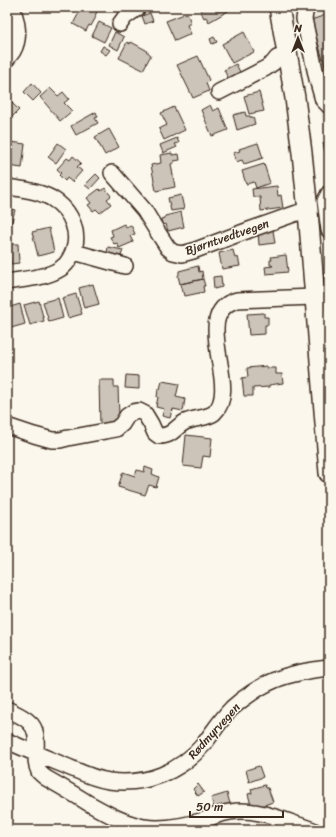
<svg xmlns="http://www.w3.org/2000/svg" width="336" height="837" viewBox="0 0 336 837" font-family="Sriracha,sans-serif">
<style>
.built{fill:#ede8dd}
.building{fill:#ccc4b9;stroke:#3b2a1e}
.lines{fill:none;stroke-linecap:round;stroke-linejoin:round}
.minor-casing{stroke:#3b2a1e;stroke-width:18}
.major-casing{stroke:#3b2a1e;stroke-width:22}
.minor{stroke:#fbf7ec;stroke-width:15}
.major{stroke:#fbf7ec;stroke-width:19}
.labels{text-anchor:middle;stroke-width:3;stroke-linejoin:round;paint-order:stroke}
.street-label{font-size:12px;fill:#3b2a1e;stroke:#fbf7ec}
</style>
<rect width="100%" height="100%" fill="#fbf7ec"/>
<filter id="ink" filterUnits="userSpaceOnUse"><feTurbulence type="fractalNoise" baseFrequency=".025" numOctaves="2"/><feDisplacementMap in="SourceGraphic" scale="8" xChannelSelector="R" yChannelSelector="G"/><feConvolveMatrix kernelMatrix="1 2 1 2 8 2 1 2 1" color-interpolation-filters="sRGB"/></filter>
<g filter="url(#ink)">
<path class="built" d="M303 7H329V191L325 138Z"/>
<path class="building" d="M82 7H94L98 9 95 16 96 17 91 26 89 25 86 31 73 24Z
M206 7H226L228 11 209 22 206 17 204 18 200 10Z
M150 13 153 21 145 24 142 16Z
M187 13 191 23 187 25 191 34 175 41 166 21Z
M329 14V79L311 20Z
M99 22 111 28 104 42 92 36Z
M115 32 124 37 118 50 109 45Z
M244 32 254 52 232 63 222 44Z
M214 37 217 42 212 44 210 39Z
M127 42 130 44 131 42 146 50V51L151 55 143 70 119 58Z
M103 46 110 50 106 55 100 51Z
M198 56 209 80 206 83 209 91 193 98 177 65Z
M236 64 241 74 229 80 224 70Z
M32 83 41 93 33 101 24 92Z
M50 88 58 96 63 92 69 99 64 103 72 111 60 121 40 97Z
M259 92 264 111 249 114 244 96Z
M7 98 19 110 9 120 7 118Z
M210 105 213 111 219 108 228 130 212 136 201 110Z
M174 107 185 130 164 140 159 129 167 125 161 113Z
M96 112 98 117 95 118 98 123 76 135 71 126Z
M245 112 246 116H250V117H253L255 124 237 130 233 115Z
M109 129 119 147 105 155 95 137Z
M177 138 179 143 175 144 177 147 163 153 160 145Z
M328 139H329V161H327L323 143 329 142Z
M11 142 25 144 22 168 8 166Z
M58 143 66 149 56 163 48 157Z
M258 143 263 158 244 164 242 160 236 162 233 153 240 151 239 149Z
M172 153V155L179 154 180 160 174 161V163L171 164 175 187 156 191 151 165 161 163 160 155Z
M73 156 81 163 77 167 82 171 72 182 67 178 65 181 59 175 61 173 57 169 67 158 70 160Z
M264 164 270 183 256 188 254 182 246 184 242 171Z
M96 174 100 178 90 189 85 185Z
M277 186 278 196 281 195 283 208 261 211 260 197H253L252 189Z
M105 188 111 196 107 199 111 204 100 213 96 209 93 211 88 205 91 203 87 198 99 189 101 191Z
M181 195 184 209 171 211 168 198Z
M7 204 10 205 9 208 15 210 11 225 9 224 7 229Z
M181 212 184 227 168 231 166 224 162 225 161 219 165 218V216Z
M124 224 126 227 131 225 135 234 130 236 133 242 119 248 117 243 114 244 110 237 113 236 111 230Z
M49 228 54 252 38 256 32 232Z
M273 230 275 243 259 245 258 232Z
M7 244H18L19 263 11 264 10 258H7Z
M108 247 123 250 121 256 107 253Z
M233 250 235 258 238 257 240 266 222 269 219 253Z
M286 255 288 272 266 274 265 267 273 266 272 265H270V260H272L271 257Z
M198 266 199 272 202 271 203 279 180 284 178 276 179 274V271Z
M221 276 222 287 214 289 213 277Z
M203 279 205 286H203L204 292 185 296 184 292H182L180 284Z
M93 284 99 304 84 308 79 288Z
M76 294 82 314 68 318 62 298Z
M58 298 63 318 49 322 43 302Z
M39 301 44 321 30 325 24 305Z
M20 304 25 324 11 328 7 314V308Z
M264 313V317H268V325H265V334L249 335 247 314Z
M267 366V368H276V374H282L283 383 269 385V387L253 388V396H244L242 378 248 377 247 368Z
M126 375 139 376V389L125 388Z
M99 380H114V387H118L119 417H117V426H100Z
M162 381 179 384 176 397 185 399 183 411 173 409V411L172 410 170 418 162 416 164 409 156 407 158 397H157L158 389H160Z
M186 435 212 438 210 457 203 456 201 468 183 466Z
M145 467 153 470 152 474 159 477 156 487 149 485 145 495 118 487 123 472 135 476 137 470 144 472Z
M259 766 263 777 249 782 246 770Z
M198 784 204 792 198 796 193 789Z
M265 785 266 788H268L273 802 252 809 248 794 252 793 251 789Z
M227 793 231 807 215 811 211 798Z"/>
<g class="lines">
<defs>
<path id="minor" d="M306 7 304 19 317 79 323 100 329 106
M120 24 125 17 139 7
M7 59C9 56 11 54 13 51 21 37 17 21 12 7
M219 92 266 68 273 63 277 58 288 54
M112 173 144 210 157 231 168 248 173 252 182 254 193 251 249 230 297 213 308 211
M7 187C22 189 38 191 51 198 72 210 83 236 70 258 68 262 65 266 60 269 46 278 24 279 7 282
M329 193 325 201 329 230
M74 252 125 266
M7 426 34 435 52 440H60L68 438 116 429 122 424 127 416 133 412 139 411 145 414 151 424 155 433 159 436C173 436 174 428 185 422 194 418 208 418 214 413 242 388 189 313 237 300L314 297
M7 709C14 713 23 716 29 722 43 734 31 756 39 772 41 774 43 776 46 778 60 786 74 794 88 803 106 813 123 823 144 827 164 830 184 826 204 820 212 817 221 813 230 812 257 807 288 822 313 830
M7 741C27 750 46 758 66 766 80 772 94 779 109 781 146 786 180 772 204 744 213 732 221 719 232 708 243 698 262 685 275 680 292 673 311 670 329 668"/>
<path id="major" d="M279 7 295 98 302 153 308 211 329 473"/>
</defs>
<use href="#minor" class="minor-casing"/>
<use href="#major" class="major-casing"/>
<use href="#minor" class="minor"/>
<use href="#major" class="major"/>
</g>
</g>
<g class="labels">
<g class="street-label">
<text transform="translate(227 237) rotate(-19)" y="4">Bjørntvedtvegen</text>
<text transform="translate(214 731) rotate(-48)" y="4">Rødmyrvegen</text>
</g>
</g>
<rect width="336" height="837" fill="none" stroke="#fbf7ec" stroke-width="24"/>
<rect x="12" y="12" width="312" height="813" fill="none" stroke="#3b2a1e" stroke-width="1.5" filter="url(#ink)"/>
<g transform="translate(298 38)" stroke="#fbf7ec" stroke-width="3" paint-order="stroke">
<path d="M0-3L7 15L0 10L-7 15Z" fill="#3b2a1e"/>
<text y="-6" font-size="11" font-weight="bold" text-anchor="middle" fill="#3b2a1e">N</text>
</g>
<path d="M190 811v6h93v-6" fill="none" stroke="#3b2a1e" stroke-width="2"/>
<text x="196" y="811" font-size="12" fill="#3b2a1e" stroke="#fbf7ec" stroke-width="3" paint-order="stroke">50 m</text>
</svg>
